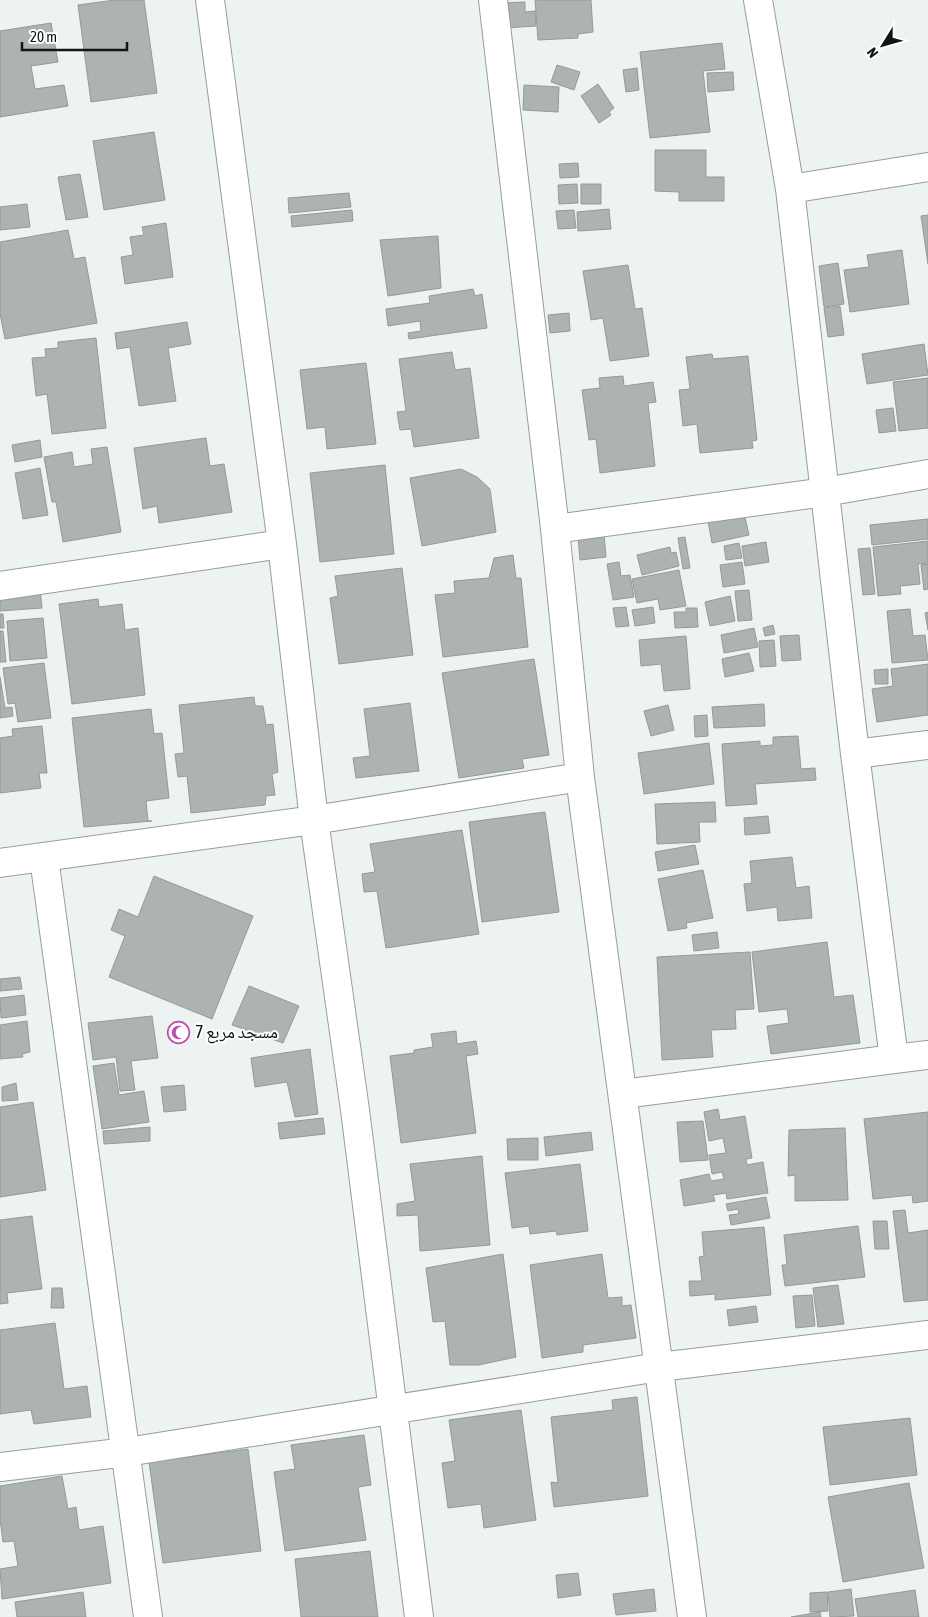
<svg xmlns="http://www.w3.org/2000/svg" width="928" height="1617" viewBox="0 0 928 1617" font-family="'Asap Condensed','Noto Naskh Arabic',sans-serif">
<style>
.building{fill:#adb3b2;stroke:#949a99}
.lines{fill:none;stroke-linecap:round;stroke-linejoin:round}
.street-casing{stroke:#979d9c;stroke-width:30}
.street{stroke:#fff;stroke-width:28}
.labels{text-anchor:middle;stroke-width:4;stroke-linejoin:round;paint-order:stroke}
.poi-label{font-size:18px;fill:#131515;stroke:#feffff;text-anchor:start}
</style>
<rect width="100%" height="100%" fill="#edf3f2"/>
<path class="building" d="M115 0H144L157 93 91 102 78 5Z
M535 0H591L593 32 578 34V38L538 40Z
M525 2V12L535 11 536 26 504 28 502 3Z
M51 23 58 62 31 66 35 89 64 85 68 106 0 117V31Z
M722 43 725 69 703 71 710 132 650 138 640 52Z
M557 65 580 72 574 90 551 82Z
M637 68 639 90 626 92 623 70Z
M733 72 734 90 708 92 707 73Z
M598 84 614 108 609 112 611 115 599 123 581 96Z
M524 85 559 87 558 112 523 110Z
M154 132 165 200 104 210 93 141Z
M655 150H706V177H724V201H679V192L655 191Z
M578 163 579 177 560 178 559 164Z
M80 174 88 217 66 220 58 177Z
M577 184 578 203 559 204 558 185Z
M581 184H601V204H581Z
M349 193 351 207 289 213 288 198Z
M27 204 30 227 0 230V207Z
M609 209 611 229 578 231 577 212Z
M352 210 353 221 292 227 291 216Z
M574 210 576 228 558 229 556 211Z
M928 215V264L921 216Z
M166 223 173 277 125 284 121 257 133 255 130 237 144 235 142 227Z
M68 230 74 259 85 257 97 323 5 339 0 314V242Z
M438 236 441 288 388 296 380 240Z
M902 250 909 304 850 312 844 270 869 267 867 255Z
M838 263 844 304 824 307 819 266Z
M628 265 635 309 642 308 649 356 610 361 603 318 591 320 583 271Z
M473 289 475 296 482 294 487 328 409 339 408 333 421 331 420 321 388 326 386 309 430 303 429 296Z
M840 306 844 335 828 337 824 308Z
M569 313 570 331 550 333 548 315Z
M187 322 191 344 168 348 176 401 139 406 130 347 117 349 115 333Z
M96 338 106 428 52 434 47 394 36 396 32 358 46 357 45 349 58 348V342Z
M924 344 928 375 867 384 862 354Z
M452 352 455 370 470 368 479 438 414 447 411 429 400 430 397 412 406 411 399 359Z
M712 354 713 359 748 356 757 440 752 441 753 448 700 453 697 424 683 426 679 390 690 389 686 357Z
M366 363 376 444 327 449 325 427 307 429 300 370Z
M623 376 624 386 653 382 656 402 648 403 655 466 600 473 596 439 589 440 582 390 600 388 599 378Z
M928 378V428L899 431 893 382Z
M893 408 896 431 879 433 876 410Z
M206 438 210 466 224 464 232 512 159 523 157 506 143 509 134 448Z
M40 440 42 457 15 462 12 445Z
M107 447 121 532 63 542 56 502H52L44 457 72 452 74 467 93 464 91 449Z
M385 465 394 554 320 562 310 473Z
M40 468 48 515 23 519 15 473Z
M461 469 477 477 490 489 496 532 422 546 410 478Z
M744 513 749 535 712 543 708 521Z
M928 519V539L872 545 870 525Z
M604 534 606 557 580 560 578 536Z
M685 537 690 568 683 569 678 538Z
M928 541V563L918 564 920 584 900 586 901 594 878 596 873 547Z
M766 542 769 562 745 566 742 546Z
M739 543 742 558 726 560 724 546Z
M670 547 671 553 676 552 679 566 642 575 637 555Z
M870 548 875 594 863 595 858 549Z
M513 555 516 578H521L528 647 443 657 435 595 455 593 454 581 489 578 494 558Z
M619 562 621 576 630 575 634 597 613 600 607 564Z
M742 562 745 584 723 587 720 565Z
M928 564V589L924 590 921 565Z
M402 568 413 655 339 664 330 598 338 596 335 576Z
M679 570 686 606 660 610 658 599 637 603 632 579Z
M40 589 42 608 0 611V592Z
M749 590 752 620 738 621 735 591Z
M730 596 735 621 710 626 705 602Z
M98 599 99 607 122 604 125 630 138 628 145 695 72 704 59 604Z
M626 607 629 626 616 627 613 608Z
M653 607 655 623 635 626 632 610Z
M686 608H697L698 627 675 628 674 612H686Z
M910 609 913 636 925 635 928 660 892 663 887 611Z
M928 612V630L925 613Z
M0 614H3L4 628H0Z
M43 618 47 658 10 661 7 621Z
M773 625 775 634 765 636 763 628Z
M754 628 758 647 724 653 721 635Z
M0 631H3L6 662H0Z
M799 635 801 660 782 661 780 636Z
M686 636 690 689 664 691 661 664 641 666 639 640Z
M774 640 776 666 760 667 759 641Z
M749 653 754 671 725 677 722 659Z
M534 659 549 755 522 759 524 768 459 778 442 673Z
M44 663 51 718 18 722 15 703 8 704 3 668Z
M928 664V715L877 722 872 689 893 686 891 669Z
M888 669V684H875L874 670Z
M0 677 5 708 12 707 13 716 0 718Z
M254 697 255 706H263L266 725 273 724 278 772 272 774 275 795 266 796 265 805 191 813 187 776 178 777 175 754 184 753 179 705Z
M410 703 419 771 356 778 353 758 370 756 364 709Z
M764 704 765 726 714 728 712 707Z
M668 705 674 730 651 736 644 711Z
M151 709 154 734 162 733 169 798 146 801 148 821H152L84 827 72 718Z
M707 715 708 736 695 737 694 716Z
M42 726 47 773H39L41 788 0 793V738L13 736 12 729Z
M798 736 801 769 815 768 816 780 755 784 757 804 726 806 722 744 760 741V746L773 745V737Z
M709 743 714 784 644 794 638 753Z
M715 802 716 822H699L700 842 657 844 655 804Z
M545 812 559 912 482 922 469 822Z
M768 816 770 833 745 835 744 818Z
M462 830 479 934 386 948 377 891 364 892 362 874 375 872 370 844Z
M695 845 699 864 658 871 655 852Z
M792 857 796 888 809 886 812 918 778 921 777 907 747 911 744 884 752 883 750 861Z
M703 870 713 918 686 923 687 928 668 931 658 879Z
M154 876 253 916 212 1019 109 977 125 936 111 930 119 909 138 917Z
M717 932 719 948 694 951 692 935Z
M827 942 834 997 853 995 860 1043 771 1054 767 1026 789 1023 787 1009 759 1012 752 952Z
M750 952 754 1009 735 1010 736 1029 711 1030 713 1057 662 1060 657 957Z
M20 977 22 989 0 991V979Z
M249 986 299 1006 283 1043 232 1025Z
M24 995 26 1015 1 1018 0 998Z
M152 1016 158 1058 131 1061 135 1090 120 1091 116 1057 93 1060 88 1023Z
M27 1021 30 1052 22 1054 23 1057 0 1059V1025Z
M456 1031 457 1044 476 1041 478 1054 466 1056 476 1133 401 1143 390 1056 414 1053V1050L433 1047 431 1034Z
M310 1049 318 1114 295 1117 287 1082 255 1087 251 1058Z
M114 1063 119 1095 144 1091 149 1122 102 1129 93 1066Z
M16 1083 18 1100 2 1101V1087Z
M184 1085 186 1110 164 1112 161 1087Z
M33 1102 46 1190 0 1197V1107Z
M718 1109 720 1120 745 1116 752 1158 746 1159 747 1165 763 1162 768 1193 727 1199 726 1193 713 1195 715 1201 684 1206 680 1180 709 1174 711 1181 724 1179 722 1172 712 1174 709 1155 726 1153 723 1138 709 1141 704 1112Z
M928 1112V1201L913 1203 912 1195 873 1199 864 1119Z
M323 1118 325 1134 280 1139 278 1123Z
M703 1121 708 1160 680 1162 677 1122Z
M150 1127V1141L104 1144 103 1131Z
M845 1128 848 1200 795 1201V1175L788 1176 789 1130Z
M591 1132 593 1150 546 1156 544 1137Z
M538 1138V1160H508L507 1139Z
M482 1156 490 1245 420 1251 418 1215 397 1216V1204L415 1201 410 1164Z
M580 1164 588 1231 557 1235 556 1231 530 1234 529 1226 512 1228 505 1173Z
M766 1197 770 1218 731 1225 729 1215 739 1214 738 1209 728 1211 726 1204Z
M905 1210 908 1233 928 1230V1300L904 1302 893 1211Z
M32 1216 42 1289 7 1293 8 1303 0 1304V1220Z
M873 1221H887L889 1249H875Z
M858 1226 865 1277 785 1286 782 1265H787L784 1235Z
M764 1227 771 1295 715 1300V1294L690 1296 689 1281H702L699 1257 704 1256 702 1232Z
M503 1254 516 1357 479 1365H450L445 1321 433 1322 426 1268Z
M602 1254 608 1298 622 1297V1306L631 1305 636 1338 583 1345V1352L542 1358 530 1265Z
M838 1285 844 1324 818 1327 813 1288Z
M52 1288H62L64 1308H51Z
M812 1295 815 1326 796 1328 793 1296Z
M756 1306 758 1322 729 1326 727 1310Z
M55 1323 64 1389 87 1386 91 1417 34 1424 31 1410 0 1414V1330Z
M637 1397 648 1496 554 1507 551 1482 558 1483 551 1417 613 1410 612 1400Z
M521 1410 536 1520 484 1528 481 1504 448 1508 442 1463 455 1461 449 1420Z
M910 1418 917 1475 830 1485 823 1427Z
M364 1435 371 1485 358 1487 366 1540 285 1551 274 1472 295 1469 291 1445Z
M248 1449 261 1551 163 1563 149 1462Z
M62 1476 68 1509 76 1507 79 1530 103 1526 111 1583 2 1599 0 1569 18 1566 14 1541 3 1542 0 1519V1486Z
M909 1483 924 1568 843 1582 828 1497Z
M370 1551 378 1617H301L295 1559Z
M578 1573 581 1595 558 1598 556 1575Z
M654 1589 656 1611 616 1615 613 1594Z
M851 1589 854 1616 830 1617 828 1592Z
M915 1590 919 1617H858L855 1599Z
M83 1592 86 1617H17L15 1602Z
M827 1592 828 1611 810 1612V1593Z
M820 1612 821 1617H791Z"/>
<g class="lines">
<defs>
<path id="street" d="M210 0 282 544 314 820 355 1110 419 1617
M493 0 555 529 580 777 692 1617
M790 189 928 167
M555 529 825 492 928 474
M0 586 282 544
M855 754 928 745
M44 858 148 1617
M0 863 314 820 580 777
M894 1059 928 1055
M623 1094 894 1059 855 754 790 189 758 0
M0 1467 127 1452 659 1367 928 1335"/>
</defs>
<use href="#street" class="street-casing"/>
<use href="#street" class="street"/>
</g>
<defs>
<symbol id="mosque-ring" viewBox="-11 -11 22 22"><circle r="9.5" fill="#feffff" stroke="#bd4daa" stroke-width="1.5"/><path d="M3.5-4.9A6 6 0 1 0 3.5 4.9A5 5 0 1 1 3.5-4.9Z" fill="#bd4daa"/></symbol>
</defs>
<g fill-rule="evenodd">
<use href="#mosque-ring" x="166" y="1020" width="25" height="25"/>
</g>
<g class="labels">
<g class="poi-label">
<text x="195" y="1038">مسجد مربع 7</text>
</g>
</g>
<g transform="translate(883 45) rotate(233)" stroke="#feffff" stroke-width="4" paint-order="stroke">
<path d="M0-4L9 19L0 12L-9 19Z" fill="#131515"/>
<text y="-8" font-size="14" font-weight="bold" text-anchor="middle" fill="#131515">N</text>
</g>
<path d="M22 42v8h105v-8" fill="none" stroke="#131515" stroke-width="2.5"/>
<text x="30" y="42" font-size="15" fill="#131515" stroke="#feffff" stroke-width="4" paint-order="stroke">20 m</text>
</svg>
